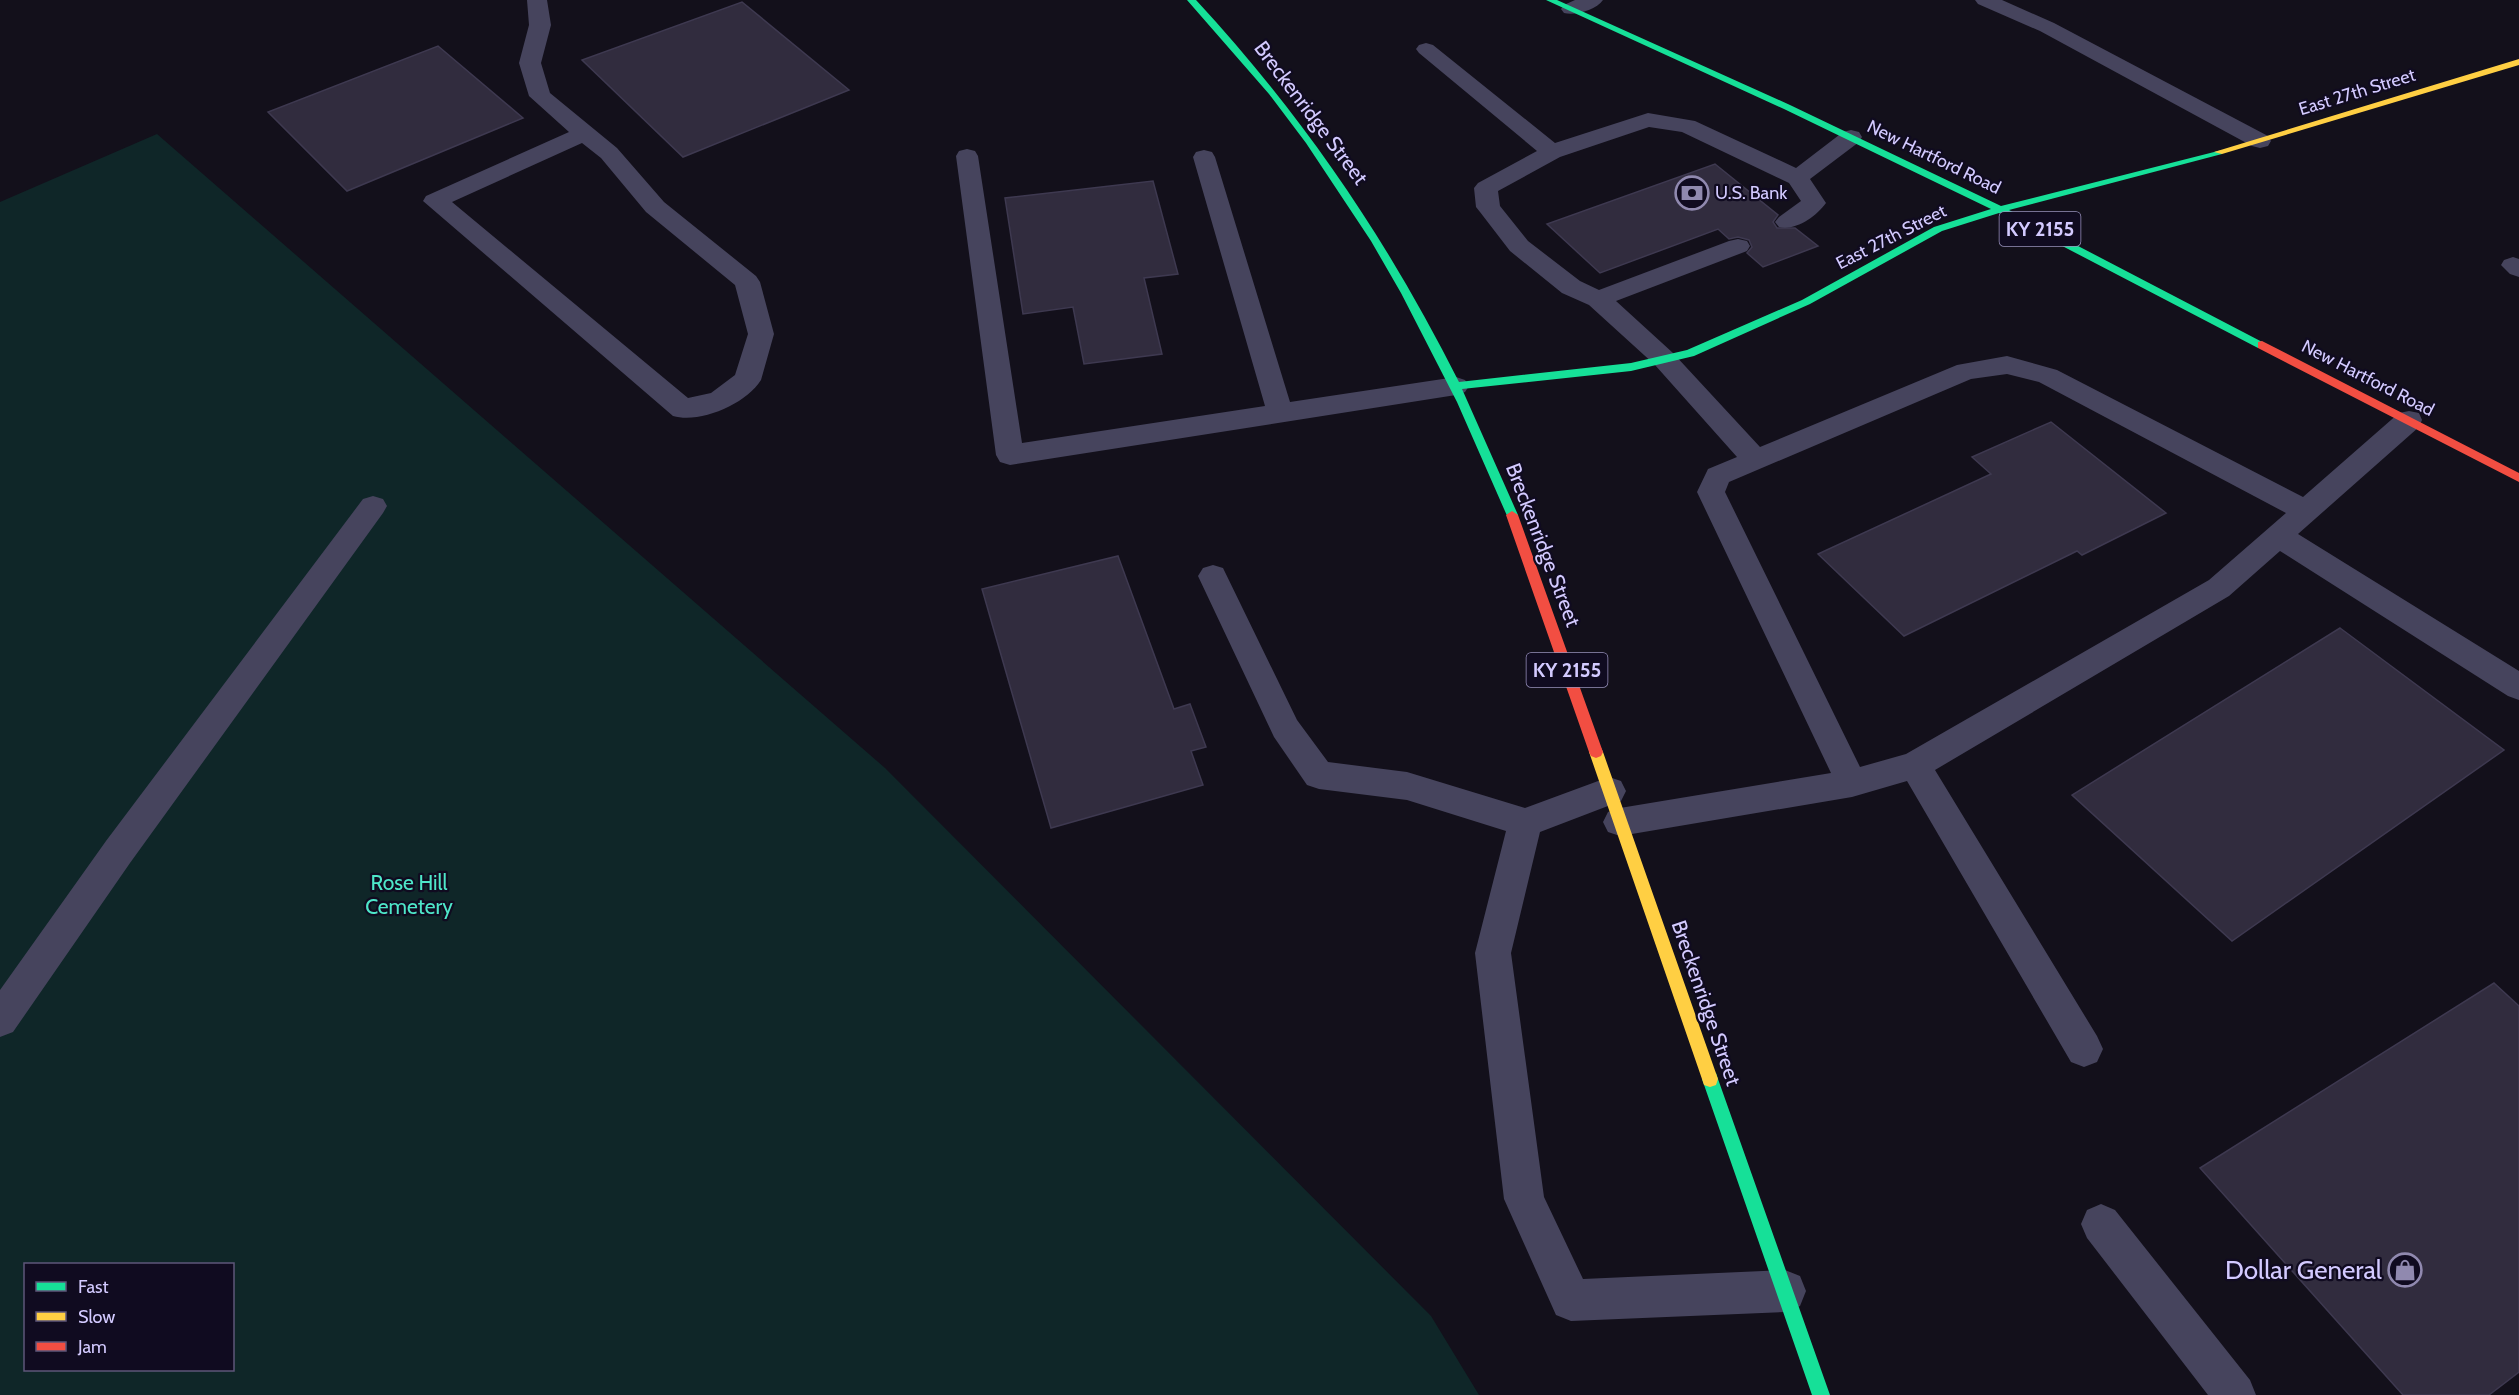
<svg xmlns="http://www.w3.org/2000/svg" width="2519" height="1395" viewBox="0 0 2519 1395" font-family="Cabin,sans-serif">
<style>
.green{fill:#0f2628;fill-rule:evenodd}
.building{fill:#312c3e;stroke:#3e3950;stroke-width:1.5}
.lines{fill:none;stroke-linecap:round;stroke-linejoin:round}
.lane{fill:#46445d;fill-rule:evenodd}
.street{fill:#46445d;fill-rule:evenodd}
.fast{fill:#16e098;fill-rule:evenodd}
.slow{fill:#ffcf43;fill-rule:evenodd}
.jam{fill:#f24e42;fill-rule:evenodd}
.labels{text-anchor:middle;stroke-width:4.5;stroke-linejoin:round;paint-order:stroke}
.far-street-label{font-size:18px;fill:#d3caff;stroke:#100b20}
.far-poi-label{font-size:18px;fill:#d3caff;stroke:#100b20;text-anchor:start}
.shield{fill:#100b20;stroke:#9891bc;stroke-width:1.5}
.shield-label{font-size:20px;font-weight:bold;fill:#d3caff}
.street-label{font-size:21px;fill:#d3caff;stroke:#100b20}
.park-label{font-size:21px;fill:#4ee7c9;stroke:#100b20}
.near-poi-label{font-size:26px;fill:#d3caff;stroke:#100b20;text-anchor:end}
</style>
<rect width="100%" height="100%" fill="#13101b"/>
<path class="green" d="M157 134 885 768 1431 1316 1479 1395H0V202ZM26 1264H232V1370H26Z"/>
<path class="building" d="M742 2 849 90 683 157 582 60Z
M438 46 523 118 347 191 268 112Z
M1715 164 1778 215 1773 222 1777 228H1795L1818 246 1763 267 1747 253 1752 247 1749 240 1738 237 1729 239 1718 229 1600 273 1547 224Z
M1153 181 1178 274 1144 278 1162 354 1084 364 1073 307 1023 314 1005 198Z
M2051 422 2166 513 2082 555 2077 551 1904 636 1818 554 1991 474 1972 457Z
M1118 556 1174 709 1190 704 1206 747 1191 751 1203 785 1051 828 982 589Z
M2340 628 2504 750 2232 941 2072 795Z
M2494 983 2519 1006V1372L2489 1395H2403L2200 1168Z"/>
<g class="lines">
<path class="lane" d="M1575 0H1603C1596 10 1575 16 1564 13L1561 9 1564 5Z
M1975 0H2002L2054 23 2268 136 2271 141 2268 146 2260 148 2252 146 2040 31 1978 4Z
M1426 43 1433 45 1555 143 1648 113 1695 121 1796 168 1843 132 1851 130 1859 132 1862 137 1859 142 1810 179 1826 203C1816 217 1795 231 1779 227L1775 222 1779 217 1801 201 1789 183 1682 132 1649 127 1560 157 1498 191 1500 206 1528 241 1580 281 1599 290 1729 241 1738 239 1747 241 1750 246 1747 251 1616 301 1673 353 1760 447 1957 365 2007 356 2057 370 2303 497 2399 413 2409 411 2419 413 2422 420 2419 427 2298 534 2519 671V700L2508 696 2280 551 2229 596 1935 770 2097 1036 2103 1049 2097 1062 2084 1067 2071 1062 1907 781 1852 797 1620 836 1608 832 1603 822 1608 812 1620 808 1831 773 1697 492 1708 469 1737 457 1655 365 1589 305 1562 293 1510 251 1480 212 1476 207 1474 188 1478 183 1537 151 1419 53 1416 49 1419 45ZM2007 374 2039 382 2286 513 2209 580 1906 754 1860 767 1725 492 1729 482 1971 379Z
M967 149 975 151 978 156 1022 443 1265 406 1193 157 1196 152 1204 150 1212 152 1215 157 1290 402 1456 377 1465 380 1469 386 1465 392 1456 395 1010 465 1000 462 996 455 956 156 959 151Z
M2513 257 2519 259V277L2510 274 2501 265 2504 260Z
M373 496 383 499 387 506 383 513 130 863 13 1032 0 1037V990L106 841 363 499Z
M1213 565 1223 568 1297 720 1328 762 1407 772 1525 808 1609 777 1621 781 1626 791 1621 801 1540 832 1511 953 1544 1197 1583 1279 1785 1270 1800 1276 1806 1291 1800 1306 1785 1312 1571 1321 1556 1315 1504 1199 1475 953 1506 831 1407 800 1319 789 1307 785 1274 737 1198 576 1203 568Z
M2101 1204 2115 1210 2250 1380 2256 1395H2208L2087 1238 2081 1224 2087 1210Z"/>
<path class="street" d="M527 0H547L551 25 541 63 550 93 617 148 664 202 756 276 760 282 774 334 761 380C746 404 700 424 673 416L423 201 426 196 569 132 529 96 519 63 529 25ZM582 143 601 158 646 212 735 285 748 334 735 375 711 393 688 398 452 202Z"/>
<path class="fast" d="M1187 0H1196C1304 117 1387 239 1459 382L1631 363 1687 350 1802 300 1934 227 1991 209 1784 109 1546 0H1557L1790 105 2001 206 2222 150V154L2009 210 2268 345 2266 348H2258L1999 213 1942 231 1810 304 1694 356 1631 371 1462 389 1518 515 1512 519 1508 518 1457 402 1401 293 1371 241 1306 143 1269 94Z
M1710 1071 1716 1073 1718 1079 1830 1395H1812L1702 1079 1704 1073Z"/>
<path class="slow" d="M2519 59V65L2222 154 2214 152Z
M1596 746 1601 748 1603 752 1718 1079 1716 1085 1710 1087 1704 1085 1702 1079 1589 752 1591 748Z"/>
<path class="jam" d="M2262 341 2519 473V482L2258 348V342Z
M1512 511 1518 515 1603 752 1601 756 1596 758 1591 756 1589 752 1506 515Z"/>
</g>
<defs>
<symbol id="bank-ring" viewBox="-11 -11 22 22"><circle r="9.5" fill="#100b20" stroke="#9089af" stroke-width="1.5"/><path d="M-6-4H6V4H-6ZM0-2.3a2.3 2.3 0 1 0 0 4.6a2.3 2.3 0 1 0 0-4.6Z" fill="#9089af"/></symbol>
<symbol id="shop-ring" viewBox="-11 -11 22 22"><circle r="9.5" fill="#100b20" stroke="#9089af" stroke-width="1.5"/><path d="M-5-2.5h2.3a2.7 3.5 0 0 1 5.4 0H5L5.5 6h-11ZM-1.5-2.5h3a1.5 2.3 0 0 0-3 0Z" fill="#9089af"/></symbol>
</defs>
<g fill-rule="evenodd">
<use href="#bank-ring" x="1673" y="174" width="38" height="38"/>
<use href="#shop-ring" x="2386" y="1251" width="38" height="38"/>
</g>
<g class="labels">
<g class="far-street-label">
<text transform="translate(2357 92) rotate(-17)" y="6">East 27th Street</text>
<text transform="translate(1934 157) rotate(26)" y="6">New Hartford Road</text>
<text transform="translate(1891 237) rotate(-27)" y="6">East 27th Street</text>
<text transform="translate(2368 378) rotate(27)" y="6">New Hartford Road</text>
</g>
<g class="far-poi-label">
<text x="1715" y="199">U.S. Bank</text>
</g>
<g class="shield">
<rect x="1999.5" y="212" width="81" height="34" rx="4.5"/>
<rect x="1526.5" y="653" width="81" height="34" rx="4.5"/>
</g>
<g class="shield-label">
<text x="2040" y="236">KY 2155</text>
<text x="1567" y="677">KY 2155</text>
</g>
<g class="street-label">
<text transform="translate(1311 113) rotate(53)" y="7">Breckenridge Street</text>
<text transform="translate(1543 545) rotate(69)" y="7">Breckenridge Street</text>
<text transform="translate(1706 1003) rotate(71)" y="7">Breckenridge Street</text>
</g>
<g class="park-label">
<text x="409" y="890">Rose Hill<tspan x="409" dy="24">Cemetery</tspan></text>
</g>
<g class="near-poi-label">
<text x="2382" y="1279">Dollar General</text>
</g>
</g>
<rect x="24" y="1263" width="210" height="108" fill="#100b20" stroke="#5e5779" stroke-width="1.5"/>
<rect x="36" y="1282" width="30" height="9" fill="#16e098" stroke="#5e5779" stroke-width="1.5"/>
<text x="78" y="1293" font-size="18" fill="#d3caff">Fast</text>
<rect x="36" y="1312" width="30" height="9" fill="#ffcf43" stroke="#5e5779" stroke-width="1.5"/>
<text x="78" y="1323" font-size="18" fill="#d3caff">Slow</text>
<rect x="36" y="1342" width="30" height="9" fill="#f24e42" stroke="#5e5779" stroke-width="1.5"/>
<text x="78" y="1353" font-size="18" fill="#d3caff">Jam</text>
</svg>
